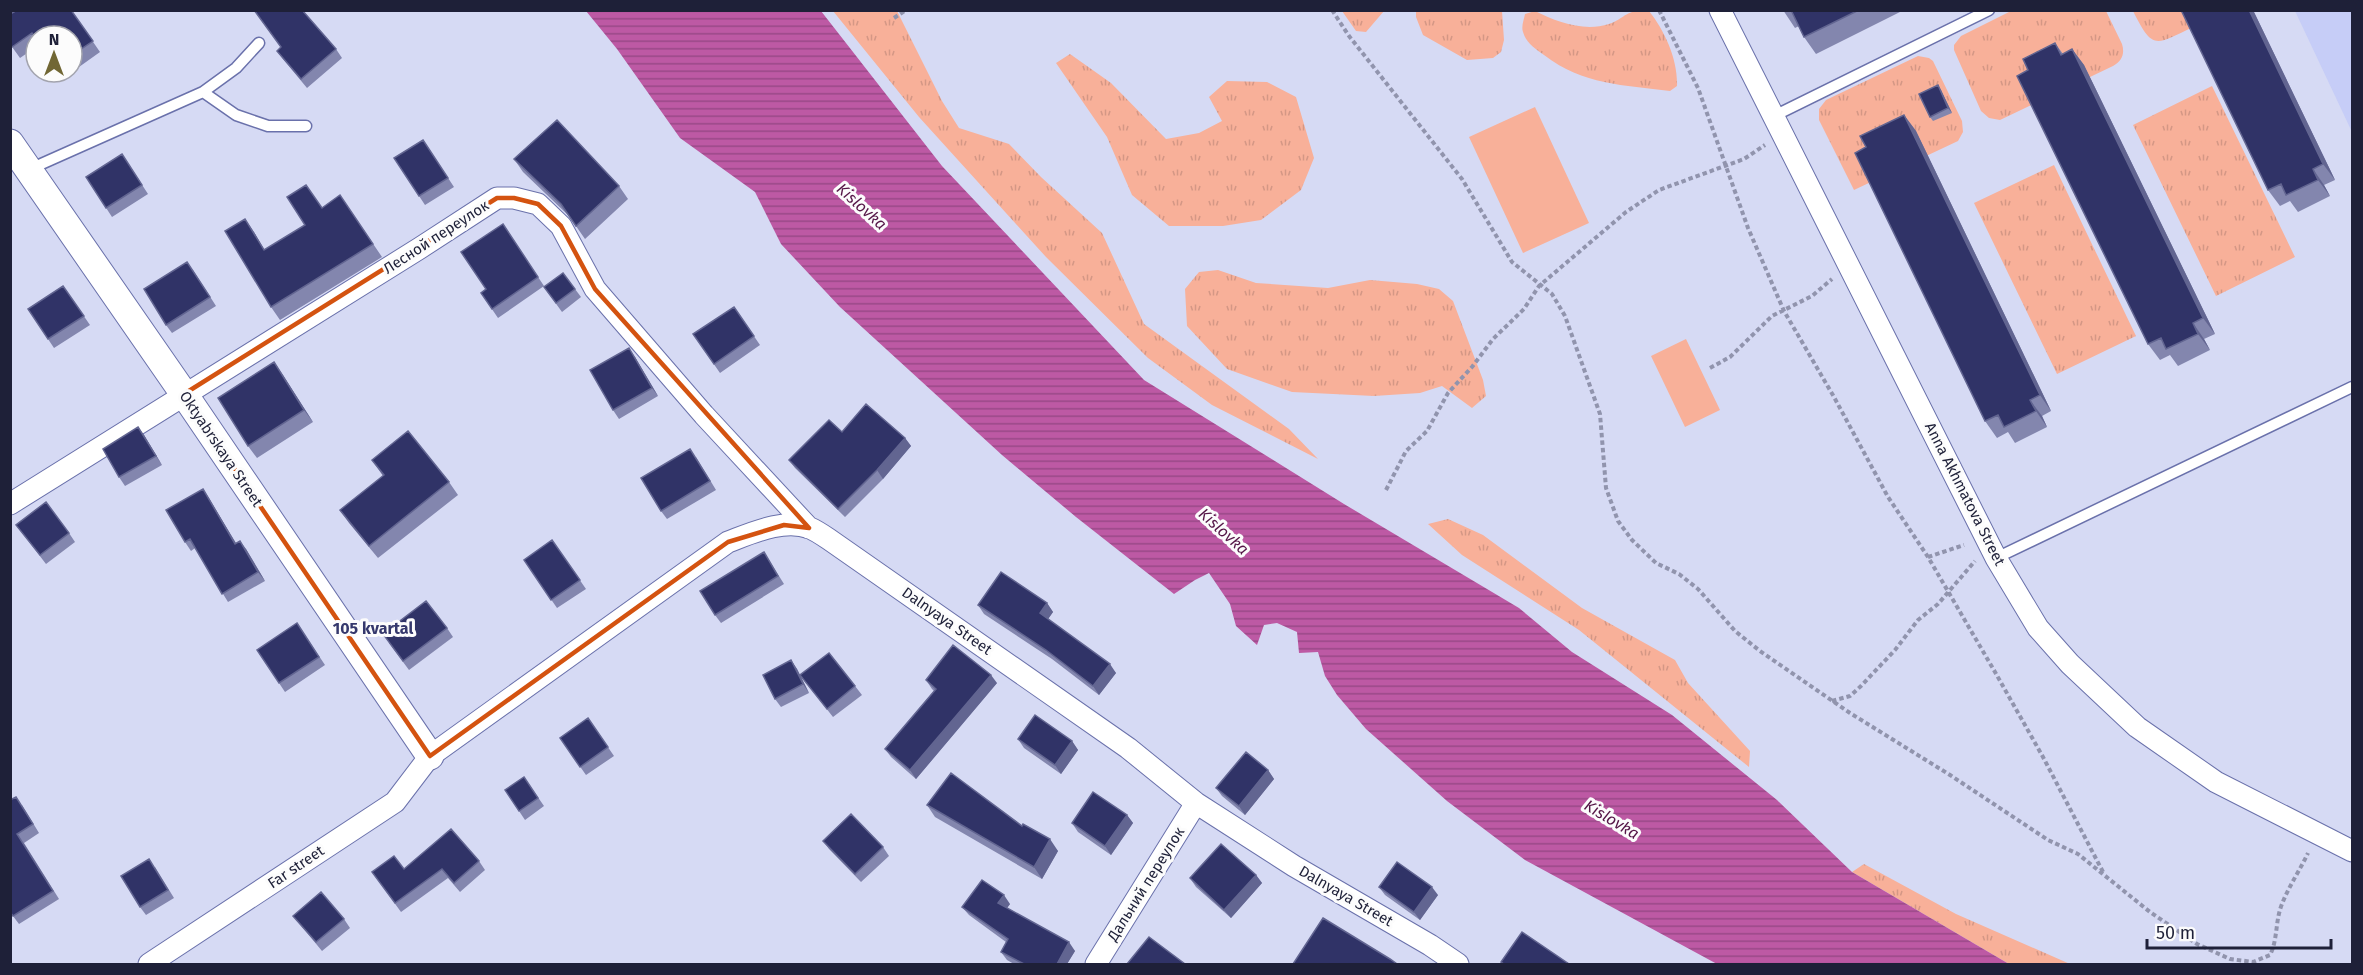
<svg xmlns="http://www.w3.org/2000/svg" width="2363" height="975" viewBox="0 0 2363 975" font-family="'Fira Sans',sans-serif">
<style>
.built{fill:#c6cdf7}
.grass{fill:url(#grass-tufts)}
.pitch{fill:#f8b099}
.water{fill:url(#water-rules)}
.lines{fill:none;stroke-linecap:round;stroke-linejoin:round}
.service-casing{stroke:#6a71ab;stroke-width:13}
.minor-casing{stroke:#6a71ab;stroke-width:23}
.tertiary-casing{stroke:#6a71ab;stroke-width:29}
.path{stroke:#9194ad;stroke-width:4;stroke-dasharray:4.5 3;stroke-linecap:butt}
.service{stroke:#fff;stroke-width:10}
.minor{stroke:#fff;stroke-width:21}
.tertiary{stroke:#fff;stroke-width:27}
.wall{fill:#8386ae}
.shaded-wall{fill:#626591}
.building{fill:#303367;stroke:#626591;stroke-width:1.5}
.marked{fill:none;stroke:#d45310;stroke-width:4.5;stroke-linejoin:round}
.labels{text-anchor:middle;stroke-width:6;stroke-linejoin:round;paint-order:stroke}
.street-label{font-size:15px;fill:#1e2038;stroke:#fcfcfc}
.water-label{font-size:16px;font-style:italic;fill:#551647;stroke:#fcfcfc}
.neighbourhood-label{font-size:16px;font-weight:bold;fill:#35386c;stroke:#fcfcfc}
</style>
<defs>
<pattern id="grass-tufts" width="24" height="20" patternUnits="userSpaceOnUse" patternTransform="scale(1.5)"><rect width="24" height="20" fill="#f8b099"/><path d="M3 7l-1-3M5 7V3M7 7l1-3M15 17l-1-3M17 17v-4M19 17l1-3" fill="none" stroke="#d49785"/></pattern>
<pattern id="water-rules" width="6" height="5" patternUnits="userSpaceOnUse" patternTransform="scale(1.5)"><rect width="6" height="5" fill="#bd59a4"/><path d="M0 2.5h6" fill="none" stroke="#994987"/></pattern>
</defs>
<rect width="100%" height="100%" fill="#d6daf4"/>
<path class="built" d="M2295 11H2352V132Z"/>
<path class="grass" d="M2013 10 2106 11 2122 44C2125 54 2122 61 2113 66L2000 120 1989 118 1981 111 1954 50V45L1961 36Z
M833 11H897L942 101 959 128 1009 144 1041 177 1102 233 1144 324 1289 429 1318 459 1212 405 1148 358 1046 257 919 117Z
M1342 11H1384L1366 32 1356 31Z
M1416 11H1502L1504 40 1501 52 1493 58 1467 60 1423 35 1416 17Z
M1535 11C1557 22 1584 32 1609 24 1626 18 1625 9 1649 11 1665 31 1678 60 1677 86L1670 91C1624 85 1583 85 1544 55 1536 49 1526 43 1523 32 1521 27 1524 19 1525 14Z
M2133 11H2197L2193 27C2155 45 2153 51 2133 11Z
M1070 54 1111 83 1166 139 1199 133 1222 121 1209 97 1227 81 1267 82 1296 97 1314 158 1301 190 1261 220 1223 226H1169L1132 195 1107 137 1056 63Z
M1918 56 1929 58 1933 61 1962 121 1963 132 1958 141 1854 190 1819 120V109L1826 100Z
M2212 86 2295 257 2216 296 2133 125Z
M2054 165 2136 336 2057 374 1974 203Z
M1218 270 1256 283 1328 288 1370 280 1417 284 1439 289 1453 301 1483 380 1486 396 1472 408 1442 386 1420 393 1374 396 1292 392 1227 369 1187 326 1185 289 1199 272Z
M1448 519 1483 535 1582 608 1675 660 1688 683 1750 751 1749 767 1579 630 1462 555 1428 524Z
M1864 864 1956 914 2070 964H2009L1852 872Z"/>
<path class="pitch" d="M1535 107 1589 223 1523 253 1469 137Z
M1686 339 1720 410 1685 427 1651 356Z"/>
<path class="water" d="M586 11H821L942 166 1144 380 1344 504 1519 608 1572 652 1672 715 1777 800 1852 872 2009 964H1717L1525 860 1447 801 1366 729 1337 695 1325 676 1318 652 1299 653 1297 632 1277 623 1264 625 1257 645 1236 626 1230 604 1209 573 1195 580 1174 594 1076 517 1002 455 840 307 781 244 755 192 680 138 617 49Z"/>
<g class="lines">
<defs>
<path id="service" d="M203 92 236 115 268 126H306
M1774 116 1989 10
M30 169 203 92 236 68 259 43
M1996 558 2352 387"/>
<path id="minor" d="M1720 10 1996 558 2038 628 2070 664 2137 727 2216 782 2352 851
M10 504 420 248 497 198H514L538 204 561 226 595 289 704 415 809 528
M149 964 395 802 430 756 728 542C752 533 784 518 810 528 817 531 824 536 830 540L1128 748 1196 803 1294 866 1430 945 1458 964
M1096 964 1196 803"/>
<path id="tertiary" d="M10 143 184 394 430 756"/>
</defs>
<use href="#service" class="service-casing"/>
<use href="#minor" class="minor-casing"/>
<use href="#tertiary" class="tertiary-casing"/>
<path class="path" d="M1332 10 1349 36 1462 179 1512 262 1552 294 1565 316 1600 414 1606 488 1618 521 1632 540 1656 563 1679 574 1698 589 1735 631 1760 651 1850 713 1950 775 2048 840 2078 854 2150 912 2197 944 2230 959 2253 962 2270 955C2278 939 2275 921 2282 904 2289 886 2300 870 2308 853
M1659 10 1698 88 1748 228 1784 311 1834 397 1888 497 1928 557 1995 672 2043 757 2103 872
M894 18 906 10
M1710 368 1730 357 1772 316 1812 296 1832 279
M1386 490 1406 451 1427 431 1448 393 1472 367 1493 339 1524 309 1539 286 1626 212 1659 190 1744 159 1765 145
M1928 557 1964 545
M1832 701 1850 696 1861 686 1895 650 1918 620 1938 604 1975 561"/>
<use href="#service" class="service"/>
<use href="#minor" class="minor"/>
<use href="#tertiary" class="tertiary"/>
</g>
<path class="wall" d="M71 10 100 52 72 72V36H36V47L20 58 10 44 14 12Z
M1783 10H1904L1816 54 1804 37 1799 26 1795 28Z
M2253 10 2335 180 2324 185 2330 196 2298 212 2290 201 2280 206 2268 190Z
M2055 43 2063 54 2072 49 2084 65 2215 334 2204 339 2210 350 2178 366 2170 355 2160 360 2148 344Z
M281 47 336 49 342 58 307 88 283 59 277 51Z
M59 72H72L63 78Z
M1941 90 1952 113 1933 121 1930 117Z
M1904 115 1916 131 2051 411 2042 416 2047 427 2015 443 2008 432 1997 438 1985 421 1866 147Z
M423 140 454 187 425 205 394 158Z
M122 154 148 194 112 217 86 177Z
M514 159 619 186 628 199 585 239 569 216 523 172Z
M340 195 382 257 280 320 271 307 254 232 264 250 305 225 322 208Z
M503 224 544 286 498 318 481 293 486 289Z
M193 270 216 306 172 333 166 325Z
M563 273 581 297 562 312 544 287Z
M63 286 90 325 54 348 28 309Z
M734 307 760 345 720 373 693 334Z
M635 357 658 396 619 419 613 410Z
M274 362 313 422 257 458 248 446Z
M144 435 162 465 125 486 119 477Z
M905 438 911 446 883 479 845 517 795 468 789 460Z
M696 457 716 490 667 519 661 511Z
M372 460 449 482 458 495 378 558 349 523 340 510 383 476Z
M203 489 236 543 246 549 265 581 228 602 195 548 191 551 185 542Z
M16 525 69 533 75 542 46 564Z
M552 540 586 589 557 608 524 560Z
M764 552 784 584 721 623 715 615Z
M1047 603 1053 612 1048 619 1116 673 1099 695 1052 659 984 614 978 605Z
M297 623 325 665 285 692 257 650Z
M447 628 453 637 409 670 389 643Z
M791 660 797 669 809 693 781 707 775 699Z
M800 675 855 686 862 695 833 717Z
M926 680 997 683 916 779 891 757 885 749 934 691 932 689Z
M588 718 614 756 586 775 560 738Z
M1018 739 1072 741 1078 750 1061 774 1024 748Z
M1268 770 1274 779 1245 815 1222 796 1216 788Z
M524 777 544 806 525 820 505 790Z
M22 805 39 833 24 843 59 899 19 924 10 912 11 878Z
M927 805 1022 826 1058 851 1042 879 935 817Z
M1127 815 1133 823 1111 855 1078 832 1072 823Z
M823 841 883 847 889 856 861 882 829 849Z
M479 861 485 870 460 892 448 878 401 912 372 872Z
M155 867 174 898 146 915 140 907Z
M1256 875 1262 883 1231 918 1196 887 1190 878Z
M1379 887 1438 895 1420 920 1385 895Z
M1010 904 1007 908 1075 951 1067 964H1014L1007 960 1001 952 1006 942 969 915 962 907Z
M293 916 344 919 350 928 322 951Z"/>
<path class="shaded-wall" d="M2249 10H2253L2335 180 2323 164Z
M2072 49 2084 65 2215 334 2203 318Z
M1938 85 1941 90 1952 113 1948 108Z
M1904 115 1916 131 2051 411 2040 395Z
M2313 169 2324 185 2330 196 2318 180Z
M245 219 254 232 272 263 264 250Z
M2193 323 2204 339 2210 350 2198 334Z
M629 348 635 357 658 396 652 388Z
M274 362 283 375 313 422 304 410Z
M2030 400 2042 416 2047 427 2036 411Z
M138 427 144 435 162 465 156 456Z
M905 438 911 446 883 479 877 470Z
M203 489 209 498 241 552 235 544Z
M240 541 246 549 265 581 258 572Z
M1047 603 1053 612 1046 622 1040 613Z
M791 660 797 669 809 693 803 684Z
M1110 664 1116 673 1099 695 1093 686Z
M991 675 997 683 916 779 910 770Z
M1072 741 1078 750 1061 774 1055 765Z
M1268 770 1274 779 1245 815 1239 806Z
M1127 815 1133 823 1111 855 1105 846Z
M1050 839 1058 851 1042 879 1034 867Z
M1256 875 1262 883 1231 918 1224 910Z
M1432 887 1438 895 1420 920 1414 912Z
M1004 895 1010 904 1004 912 998 903Z
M1069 942 1075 951 1067 964H1057Z"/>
<path class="building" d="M13 10H71L93 41 72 55V36H36V39L32 33 12 47 10 44V14L14 12Z
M254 10H302L336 49 301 79 277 51 281 47Z
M1791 10H1859L1804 37Z
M2181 10H2249L2323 164 2313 169 2318 180 2286 195 2281 184 2268 190Z
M2055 43 2061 55 2072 49 2203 318 2193 323 2198 334 2166 349 2161 338 2148 344 2017 76 2028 70 2023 59Z
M1938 85 1948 108 1930 117 1919 94Z
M1904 115 2040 395 2030 400 2036 411 2004 427 1998 415 1985 421 1855 153 1866 147 1860 136Z
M557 120 619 186 576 226 561 204 514 159Z
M423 140 448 178 419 196 394 158Z
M122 154 142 185 106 208 86 177Z
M306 185 322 208 340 195 373 244 271 307 225 231 245 219 264 250 305 225 287 197Z
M503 224 538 277 492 309 481 293 486 289 461 252Z
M187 262 210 297 166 325 144 289Z
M563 273 575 289 556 303 544 287Z
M63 286 84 316 48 339 28 309Z
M734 307 754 336 714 364 693 334Z
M629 348 652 388 613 410 590 370Z
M274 362 304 410 248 446 218 398Z
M866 404 905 438 877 470 838 509 789 460 829 420 842 432Z
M138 427 156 456 119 477 103 449Z
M408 431 449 482 369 546 340 510 384 475 372 460Z
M690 449 710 481 661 511 641 478Z
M203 489 235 544 240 541 258 572 222 594 190 539 185 542 166 510Z
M46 502 69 533 40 555 16 525Z
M552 540 580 580 551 600 524 560Z
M764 552 778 576 715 615 700 591Z
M1001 572 1047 603 1040 613 1110 664 1093 686 1046 650 978 605Z
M426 601 447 628 403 661 383 634Z
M297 623 319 657 279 683 257 650Z
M953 645 991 675 910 770 885 749 936 689 926 680Z
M829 653 855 686 827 709 800 675Z
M791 660 803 684 775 699 763 675Z
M1035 715 1072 741 1055 765 1018 739Z
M588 718 608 747 580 767 560 738Z
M1246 752 1268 770 1239 806 1216 788Z
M951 773 1022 826 1023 824 1050 839 1034 867 927 805Z
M524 777 538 798 519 811 505 790Z
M1093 792 1127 815 1105 846 1072 823Z
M16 797 33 824 17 834 53 891 13 916 10 912V800Z
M851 814 883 847 855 874 823 841Z
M451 829 479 861 454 883 442 869 395 903 372 872 394 856 404 869Z
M1221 844 1256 875 1224 910 1190 878Z
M149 859 168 890 140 907 121 876Z
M1397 862 1432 887 1414 912 1379 887Z
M982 880 1004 895 998 903 1069 942 1057 964H1024L1001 952 1008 939 962 907Z
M321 892 344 919 316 942 293 916Z
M1323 918 1390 959 1397 964H1293Z
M1522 932 1569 964H1504L1501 962Z
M1149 937 1185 964H1127Z"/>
<path class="marked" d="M497 198H514L538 204 561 226 595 289 809 528 784 525 728 542 430 756 184 394Z"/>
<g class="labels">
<g class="street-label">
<text transform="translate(436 237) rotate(-33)" y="5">Лесной переулок</text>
<text transform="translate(221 449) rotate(56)" y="5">Oktyabrskaya Street</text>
<text transform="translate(1965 494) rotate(63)" y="5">Anna Akhmatova Street</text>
<text transform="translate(947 621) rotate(35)" y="5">Dalnyaya Street</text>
<text transform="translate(296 867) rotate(-34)" y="5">Far street</text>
<text transform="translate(1146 884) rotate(-58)" y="5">Дальний переулок</text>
<text transform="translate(1346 896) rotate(30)" y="5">Dalnyaya Street</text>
</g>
<g class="water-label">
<text transform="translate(862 206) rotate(42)" y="6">Kislovka</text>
<text transform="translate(1224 531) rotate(42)" y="6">Kislovka</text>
<text transform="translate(1612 819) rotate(31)" y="6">Kislovka</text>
</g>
<g class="neighbourhood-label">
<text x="373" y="634">105 kvartal</text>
</g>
</g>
<rect width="2363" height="975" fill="none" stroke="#1e2038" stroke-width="24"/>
<g transform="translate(54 54)"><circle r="28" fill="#fcfcfc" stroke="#a3a4ae" stroke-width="1.5"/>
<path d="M0-4.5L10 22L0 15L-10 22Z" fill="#716734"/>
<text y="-9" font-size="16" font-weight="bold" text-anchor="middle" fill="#1e2038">N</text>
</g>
<path d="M2147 939v9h184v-9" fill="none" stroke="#1e2038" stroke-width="3"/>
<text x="2156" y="939" font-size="18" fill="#1e2038" stroke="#fcfcfc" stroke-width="4.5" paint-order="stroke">50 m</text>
</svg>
